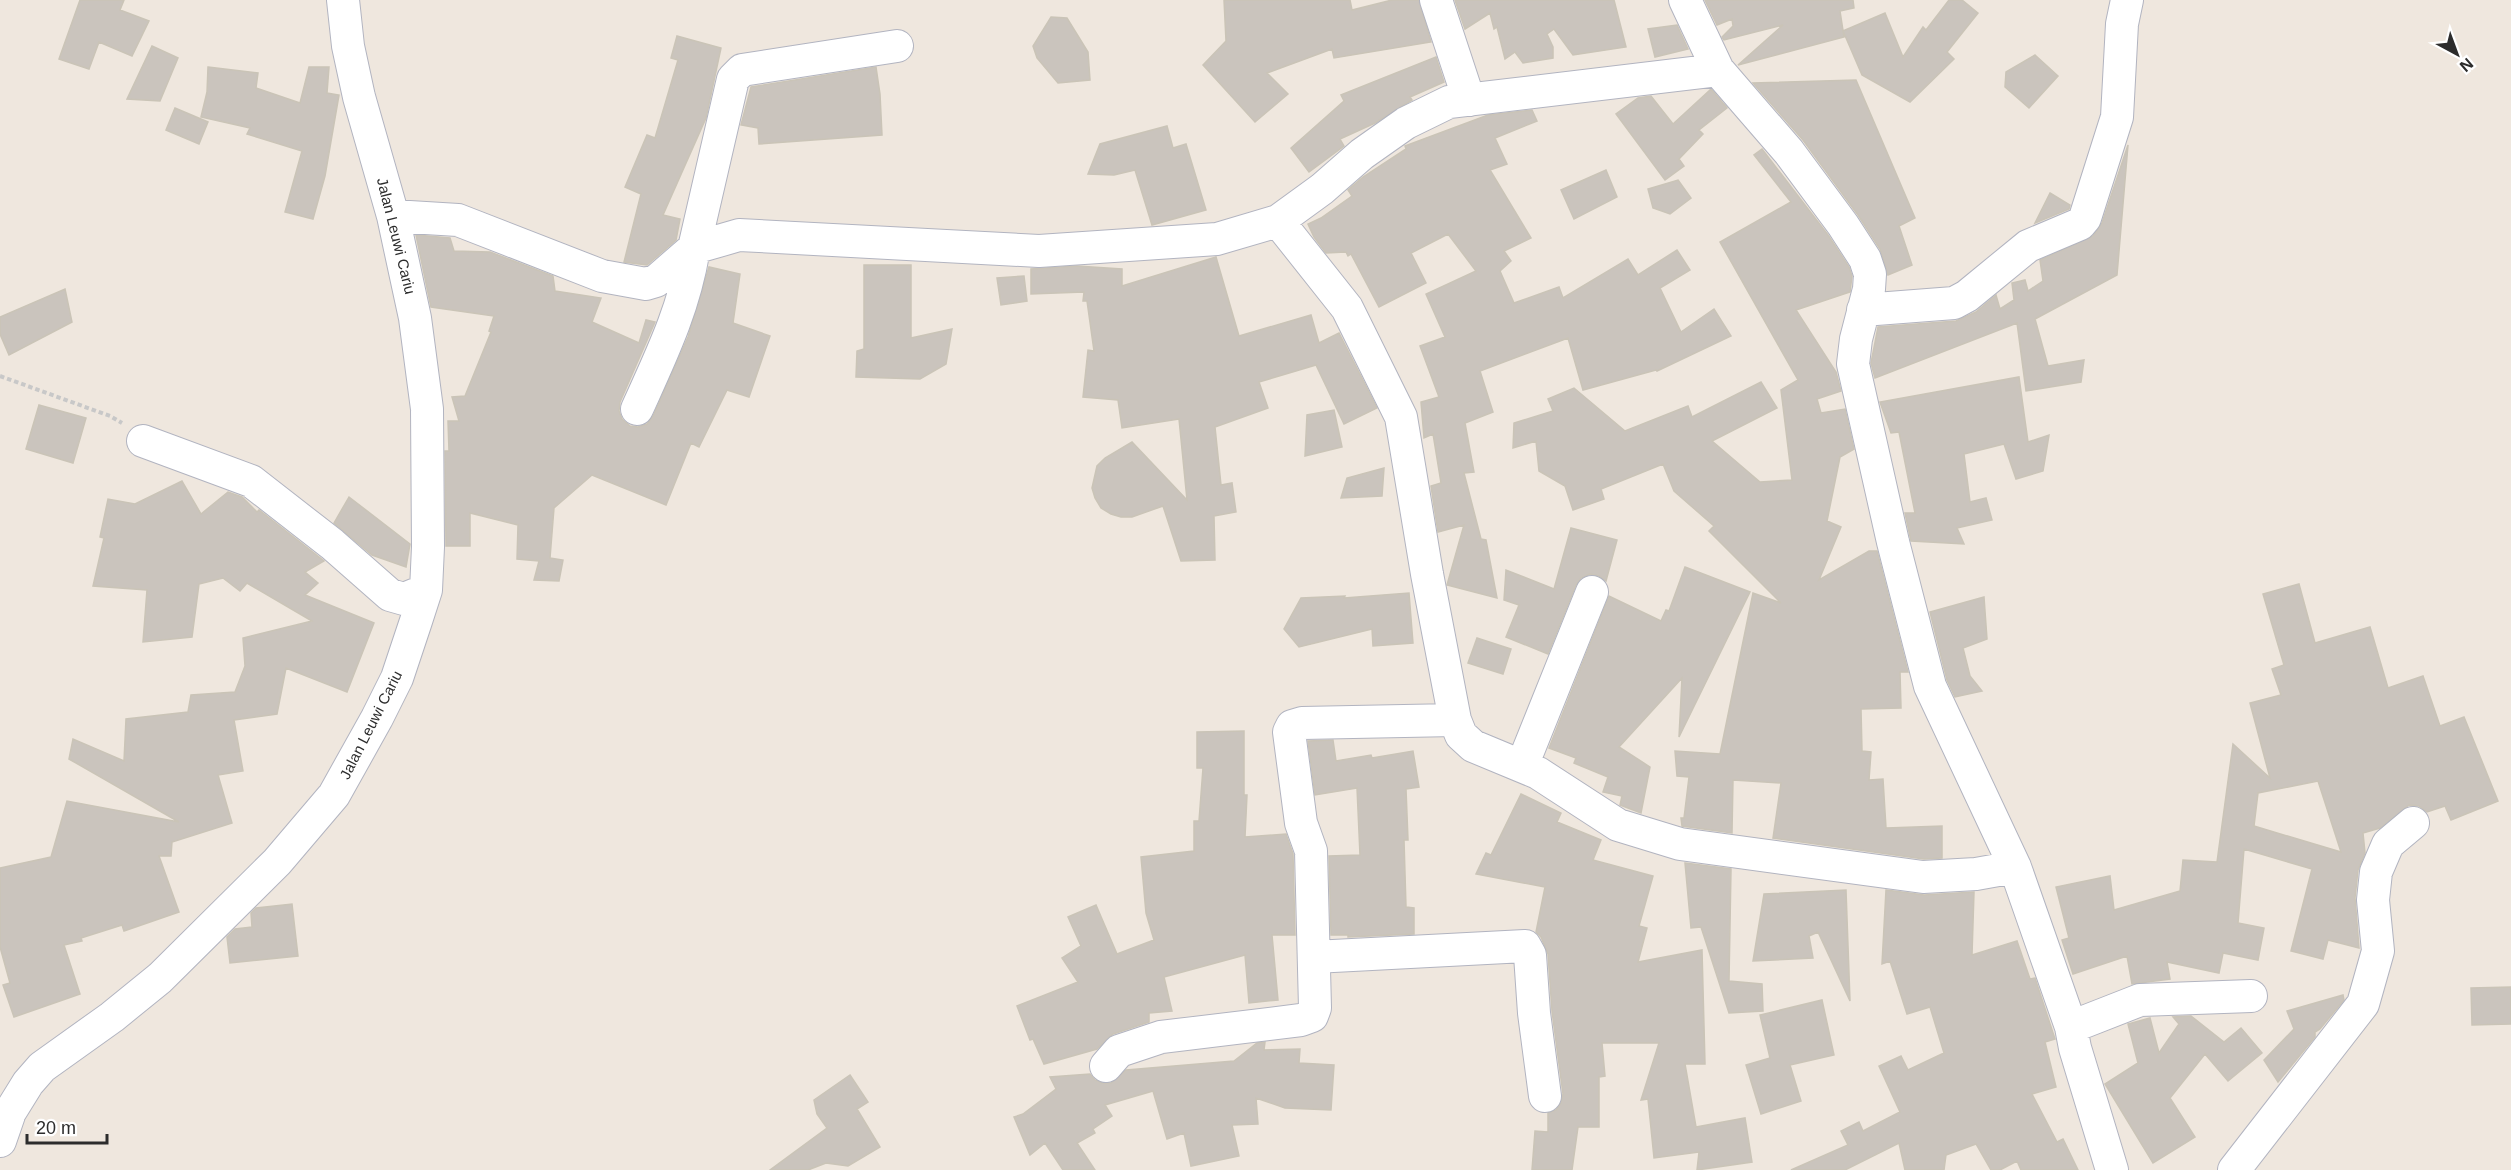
<svg xmlns="http://www.w3.org/2000/svg" width="2511" height="1170" viewBox="0 0 2511 1170" font-family="Helvetica,sans-serif">
<style>
.building{fill:#cac4bd;stroke:#cac4b7;stroke-width:1.5;fill-rule:evenodd}
.lines{fill:none;stroke-linecap:round;stroke-linejoin:round}
.minor-casing{stroke:#b2b4c0;stroke-width:34}
.path{stroke:#c8c8c8;stroke-width:4;stroke-dasharray:4.5 3;stroke-linecap:butt}
.minor{stroke:#fff;stroke-width:32}
.labels{text-anchor:middle;stroke-width:6;stroke-linejoin:round;paint-order:stroke}
.street-label{font-size:15px;fill:#2c2c2c;stroke:#fff}
</style>
<rect width="100%" height="100%" fill="#efe7de"/>
<path class="building" d="M80 0H124L120 10 149 21 132 56 99 42 89 69 59 59Z
M1224 0H1350L1352 10 1392 0H1419L1431 42 1334 58 1332 49 1267 73 1288 94 1255 122 1203 65 1226 41Z
M1455 0H1614L1626 47 1573 55 1554 29 1547 34 1553 47V58L1523 63 1515 52 1505 59 1497 27 1494 29 1490 13 1465 29Z
M1705 0H1853L1854 8 1840 11 1844 37 1738 65 1783 25 1724 40 1722 37 1733 26 1732 19 1717 25Z
M1949 0H1962L1978 13 1947 52 1954 59 1910 102 1862 75 1843 31 1885 13 1903 57 1923 27 1926 30Z
M1051 17 1067 18 1088 52 1090 80 1058 83 1037 58 1033 46Z
M1677 25 1688 49 1655 57 1648 29Z
M677 36 721 48 706 118 663 215 680 219 676 240 647 265 624 262 641 194 625 187 647 135 655 138 678 60 671 58Z
M152 46 178 58 160 101 127 99Z
M2035 55 2058 76 2029 108 2005 87 2006 72Z
M1436 57 1444 82 1410 97 1412 100 1375 123 1340 139 1344 146 1309 172 1291 148 1344 101 1341 95Z
M208 67 258 73 256 88 300 103 309 67H329L327 93 339 95 325 176 313 219 285 212 302 151 247 134 250 128 201 117 207 92Z
M876 67 880 94 882 135 759 144 758 128 741 125 751 87Z
M1856 80 1915 218 1899 226 1912 265 1888 275 1880 249 1858 215 1803 140 1753 83Z
M1711 89 1727 108 1699 130 1703 134 1679 159 1684 166 1665 180 1616 114 1638 98 1651 96 1673 124Z
M175 108 208 122 199 144 166 130Z
M1532 110 1537 121 1495 138 1507 164 1490 170 1531 238 1504 251 1511 261 1500 271 1514 303 1559 287 1563 298 1628 259 1638 275 1677 250 1690 270 1660 288 1681 332 1714 309 1731 336 1657 371 1656 370 1583 390 1568 338 1480 371 1493 412 1465 423 1474 472 1464 473 1481 539 1486 540 1497 598 1447 585 1464 525 1438 532 1431 486 1441 483 1433 434 1424 438 1421 402 1439 397 1420 346 1445 337 1426 294 1476 271 1448 234 1411 253 1426 283 1379 307 1351 254 1348 256 1346 252 1326 253 1314 237 1308 224 1321 218 1352 196 1348 190 1363 177 1406 149 1405 146 1488 115Z
M1167 126 1173 148 1186 144 1206 210 1152 225 1135 170 1114 175 1088 174 1100 144Z
M2128 145 2117 275 2035 319 2048 366 2084 360 2081 382 2026 391 2017 323 1875 378 1871 363 1878 327 1956 321 1976 312 1996 295 2000 309 2014 300 2012 283 2025 280 2028 291 2043 281 2040 260 2093 236 2102 223Z
M1762 149 1828 235 1849 267 1852 276 1850 292 1796 310 1836 372 1841 391 1817 399 1821 413 1845 409 1854 449 1840 457 1827 521 1841 527 1819 580 1869 551H1877L1908 672H1900L1901 708 1861 709 1862 751 1871 752 1869 780 1883 779 1886 828 1942 826V858L1924 859 1773 838 1781 783 1733 780 1732 833 1682 826 1681 818H1684L1689 777 1677 776 1675 751 1720 754 1753 593 1781 603 1709 531 1714 526 1674 491 1663 464 1601 489 1604 499 1573 510 1565 486 1539 471 1536 441 1513 448 1514 423 1553 411 1548 399 1574 388 1625 431 1688 406 1692 417 1761 382 1777 408 1712 441 1760 482 1792 480 1781 390 1798 380 1720 242 1791 202 1754 155Z
M1606 170 1617 197 1574 219 1561 190Z
M1678 180 1691 198 1670 214 1653 208 1648 189Z
M2050 193 2070 205 2069 209 2035 223Z
M416 235 450 238 454 251 490 252 553 276 555 291 601 298 592 322 639 343 646 320 655 322 620 402 619 411 622 419 630 426 638 427 647 424 653 416 688 337 709 267 740 274 733 323 770 336 749 397 727 390 699 447 691 443 666 505 592 475 554 508 550 558 563 560 559 581 534 580 539 561 517 559 518 525 470 513V546H446L445 451H449L448 421H459L452 397 465 396 491 332 489 331 494 316 431 307Z
M1216 257 1239 336 1311 315 1319 343 1339 333 1377 408 1344 424 1316 365 1259 382 1268 408 1215 427 1221 485 1232 483 1236 512 1214 516 1215 560 1181 561 1163 506 1132 517H1121L1111 514 1101 508 1095 498 1092 488 1097 466 1105 458 1132 442 1187 500 1179 419 1122 428 1118 400 1083 397 1088 350 1094 351 1087 301H1083L1084 292 1031 294V269L1077 266 1122 269V286Z
M864 265H911V338L952 329 946 364 920 379 856 377 857 351 864 349Z
M1024 276 1027 301 1001 305 997 278Z
M65 289 72 322 9 355 0 334V317Z
M2019 377 2028 442 2049 435 2043 471 2016 479 2004 444 1964 454 1970 502 1986 498 1992 520 1957 528 1964 544 1911 541 1905 513H1915L1899 432 1891 433 1880 402Z
M39 405 86 418 73 463 26 449Z
M1334 410 1342 447 1305 456 1307 415Z
M1384 468 1382 496 1341 498 1347 478Z
M182 481 201 514 228 492 242 497 257 512 259 510 324 561 305 572 318 583 305 595 374 623 347 692 286 668 277 714 234 720 243 771 218 775 232 823 172 842 171 856H159L179 912 124 931 122 925 81 938 82 941 64 945 80 994 14 1017 3 985 10 983 0 947V868L51 857 67 801 179 822 69 759 73 739 124 761 126 719 188 712 191 695 235 692 245 666 243 638 312 621 247 583 240 591 223 578 199 584 192 637 143 642 147 590 93 586 104 538 100 537 108 499 135 504Z
M349 497 410 544 406 567 372 555 334 523Z
M1571 528 1617 540 1606 581 1599 576 1590 574 1581 578 1576 585 1548 654 1506 637 1519 605 1504 600 1506 570 1554 589Z
M1685 567 1750 592 1679 737 1682 678 1619 747 1650 767 1641 813 1620 805 1622 796 1603 792 1608 777 1574 763 1576 758 1549 748 1609 596 1661 621 1666 610 1669 611Z
M2299 584 2315 643 2370 627 2388 688 2423 676 2440 726 2464 717 2498 801 2451 820 2445 806 2427 812 2419 806 2409 805 2380 828 2363 833 2365 853 2358 870 2355 898 2359 948 2328 940 2323 959 2291 951 2312 869 2244 849 2238 923 2264 928 2258 960 2223 953 2219 973 2167 962 2170 979 2132 984 2127 956 2073 974 2062 940 2069 938 2056 887 2110 876 2114 910 2180 891 2183 860 2217 862 2233 744 2270 778 2250 703 2281 695 2272 669 2284 665 2263 594ZM2318 781 2341 852 2254 826 2258 793Z
M1409 593 1413 643 1373 646 1372 629 1299 647 1284 629 1301 598 1345 596 1344 598Z
M1984 597 1987 639 1963 648 1970 676 1982 691 1955 697 1947 680 1930 612Z
M1477 638 1511 649 1503 674 1468 663Z
M1244 731V795H1247L1245 837 1286 834 1293 854 1295 935H1272L1278 1000 1249 1003 1245 955 1164 977 1172 1011 1149 1013V1022L1113 1034 1097 1049 1044 1064 1033 1039 1030 1040 1017 1006 1078 982 1062 958 1081 946 1068 917 1096 905 1117 954 1154 940 1146 913 1141 857 1194 851V821H1199L1203 768H1197V732Z
M1333 740 1336 761 1371 755 1372 758 1413 751 1419 787 1406 789 1408 840H1404L1406 907 1414 908V934L1348 937V935H1331L1329 856 1360 855 1357 788 1315 795 1308 741Z
M1521 794 1561 813 1557 822 1601 840 1593 860 1653 876 1639 926 1647 928 1638 962 1702 950 1705 1064H1685L1696 1127 1745 1118 1752 1162 1697 1170 1699 1152 1654 1158 1648 1099 1641 1100 1659 1043H1602L1605 1076 1599 1077V1127H1578L1572 1170H1532L1535 1131 1548 1132V1113L1556 1110 1561 1103 1563 1094 1552 1011 1548 954 1541 937 1536 932 1545 887 1476 874 1486 853 1491 855Z
M1685 863 1731 869 1729 981 1762 984 1763 1011 1729 1013 1701 927 1691 928Z
M1846 890 1850 1001 1818 932 1809 936 1813 958 1753 961 1764 894Z
M1886 890 1924 895 1974 892 1972 955 2017 941 2030 979 2035 978 2055 1039 2045 1042 2056 1087 2032 1094 2057 1142 2063 1139 2078 1170H2021L2017 1161 2000 1170H1991L1976 1144 1946 1155 1944 1170H1905L1899 1143 1845 1170H1791L1848 1145 1841 1131 1859 1122 1863 1131 1900 1112 1879 1066 1901 1056 1908 1070 1944 1053 1930 1007 1907 1014 1890 961 1882 964Z
M292 904 298 956 230 963 227 937 235 929 252 927 251 913 256 908Z
M2511 987V1024L2472 1025 2471 988Z
M2343 995 2344 1000 2320 1029 2315 1032V1037L2278 1082 2264 1060 2294 1029 2287 1011Z
M1822 1000 1834 1055 1790 1065 1801 1101 1761 1114 1746 1065 1770 1058 1760 1015Z
M2191 1016 2224 1042 2241 1028 2262 1053 2228 1081 2205 1054 2170 1098 2195 1137 2153 1163 2105 1084 2138 1063 2128 1024 2150 1018 2159 1053 2179 1024 2173 1017Z
M1265 1042 1264 1050 1300 1049 1299 1063 1334 1065 1331 1110 1285 1108 1256 1098 1258 1124 1232 1125 1239 1156 1191 1166 1184 1133 1167 1139 1153 1091 1105 1105 1112 1116 1093 1129 1095 1133 1077 1143 1095 1170H1063L1045 1143 1030 1155 1014 1117 1023 1114 1056 1089 1050 1077 1090 1074 1095 1080 1102 1083H1111L1126 1070 1234 1061 1257 1043Z
M850 1075 868 1102 857 1109 880 1147 848 1166 826 1163 808 1170H770L827 1128 817 1114 814 1100Z"/>
<g class="lines">
<defs>
<path id="minor" d="M1436 0 1469 100
M1685 0 1718 70 1789 152 1843 225 1865 259 1870 274 1869 289 1856 339 1853 364 1893 542 1930 686 2015 867 2071 1027 2075 1048 2112 1170
M393 216 458 220 602 276 646 284 656 281 694 248 739 235 1039 251 1217 239 1278 221 1322 189 1362 154 1406 123 1449 102 1718 70
M1278 221 1347 308 1401 417 1427 574 1455 720 1461 735 1473 746 1538 773 1618 825 1680 844 1923 877 1976 874 2015 867
M1863 310 1954 303 1967 296 2028 246 2080 224 2085 218 2117 117 2122 24 2127 0
M637 409C661 356 685 307 694 248L733 79 742 70 897 46
M143 441 251 481 332 544 390 595 404 599 426 590
M1522 766 1592 592
M1314 957 1525 946 1530 955 1534 1013 1545 1096
M2071 1027 2140 1000 2251 996
M1106 1066 1119 1051 1161 1037 1301 1020 1312 1016 1315 1008 1311 851 1301 823 1289 732 1292 726 1302 723 1455 720
M0 1141 10 1112 28 1083 42 1067 112 1017 160 978 277 862 334 795 377 718 397 678 416 621 426 590 428 547 427 409 415 318 393 216 359 97 348 46 343 0
M2234 1170 2363 1004 2378 951 2373 900 2376 872 2388 844 2413 823"/>
</defs>
<use href="#minor" class="minor-casing"/>
<path class="path" d="M0 376 110 416 122 423"/>
<use href="#minor" class="minor"/>
</g>
<g class="labels">
<g class="street-label">
<text transform="translate(396 236) rotate(76)" y="5">Jalan Leuwi Cariu</text>
<text transform="translate(371 725) rotate(-63)" y="5">Jalan Leuwi Cariu</text>
</g>
</g>
<g transform="translate(2457 54) rotate(139)" stroke="#ffffff" stroke-width="4.5" paint-order="stroke">
<path d="M0-4.5L10 22L0 15L-10 22Z" fill="#2c2c2c"/>
<text y="-9" font-size="16" font-weight="bold" text-anchor="middle" fill="#2c2c2c">N</text>
</g>
<path d="M27 1134v9h80v-9" fill="none" stroke="#2c2c2c" stroke-width="3"/>
<text x="36" y="1134" font-size="18" fill="#2c2c2c" stroke="#ffffff" stroke-width="4.5" paint-order="stroke">20 m</text>
</svg>
